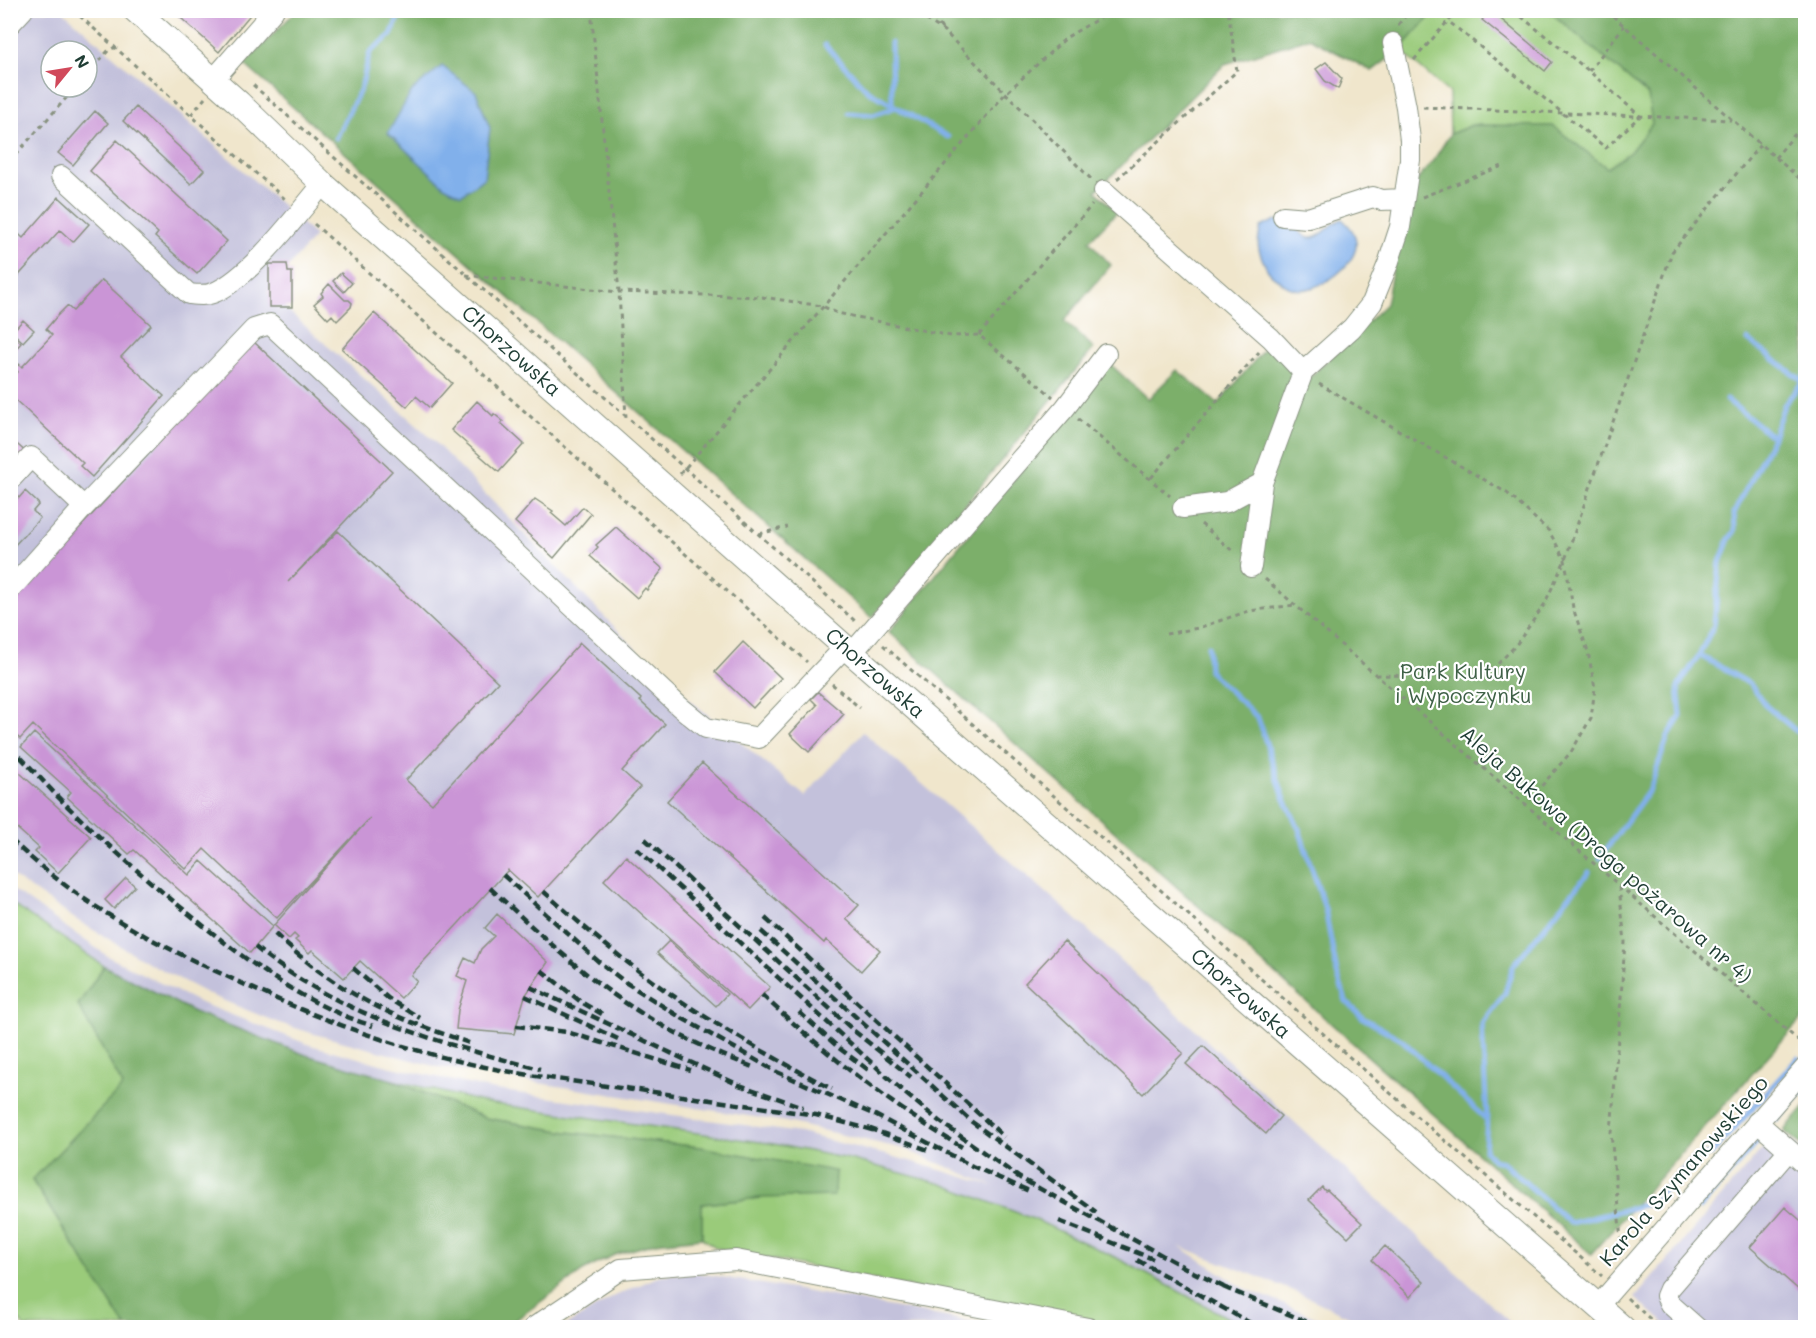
<svg xmlns="http://www.w3.org/2000/svg" width="1816" height="1338" viewBox="0 0 1816 1338" font-family="Mali,sans-serif">
<style>
.industrial{fill:#c3c1db;fill-rule:evenodd}
.green{fill:#9acb7a;stroke:#5c8457;stroke-width:1.5}
.forest{fill:#7baf6a;stroke:#4d764f;stroke-width:1.5}
.water{fill:#81b0eb;stroke:#507690;stroke-width:1.5}
.lines{fill:none;stroke-linecap:round;stroke-linejoin:round}
.stream{stroke:#81b0eb;stroke-width:5}
.building{fill:#ca95d6}
.minor-casing{stroke:#889280;stroke-width:22}
.major-casing{stroke:#889280;stroke-width:26}
.path{stroke:#889280;stroke-width:3;stroke-dasharray:4.5 4.5;stroke-linecap:butt}
.minor{stroke:#fff;stroke-width:20}
.major{stroke:#fff;stroke-width:24}
.rail{stroke:#1f3d34;stroke-width:4.5;stroke-dasharray:9 4.5;stroke-linecap:butt}
.labels{text-anchor:middle;stroke-width:4.5;stroke-linejoin:round;paint-order:stroke}
.street-label{font-size:21px;fill:#1f3d34;stroke:#fff}
.park-label{font-size:21px;fill:#3e6046;stroke:#fff}
</style>
<rect width="100%" height="100%" fill="#fff"/>
<filter id="ink" filterUnits="userSpaceOnUse"><feTurbulence type="fractalNoise" baseFrequency=".0167" numOctaves="2"/><feDisplacementMap in="SourceGraphic" scale="12" xChannelSelector="R" yChannelSelector="G"/><feConvolveMatrix kernelMatrix="1 2 1 2 8 2 1 2 1" color-interpolation-filters="sRGB"/></filter>
<filter id="wash" filterUnits="userSpaceOnUse"><feTurbulence type="fractalNoise" baseFrequency=".008" numOctaves="4" result="noise"/><feDisplacementMap in="SourceGraphic" scale="24" xChannelSelector="R" yChannelSelector="G"/><feGaussianBlur stdDeviation="1.35" result="paint"/><feColorMatrix in="noise" values="0 0 0 0 0 0 0 0 0 0 0 0 0 0 0 0 0 1.4 0 .05"/><feComposite in="paint" operator="in"/></filter>
<g filter="url(#wash)">
<rect width="100%" height="100%" fill="#f0e6cc"/>
<path class="industrial" d="M11 11H63L291 213 315 236 267 292 431 438 666 680 805 796 863 732 1064 908 1515 1327H1372L1294 1291 1179 1246 1244 1288 1339 1327H1245L1117 1258 1036 1220 942 1184 853 1160 774 1144 487 1103 389 1079 306 1055 194 1012 104 966 11 903 10 888 109 957 198 1002 310 1045 392 1067 490 1089 800 1133 910 1161 994 1186 904 1149 786 1122 438 1067 318 1035 276 1022 210 995 147 962 75 919 11 875ZM51 51H87V87H51Z
M1778 1130 1805 1153V1327H1669L1635 1298Z
M698 1273 850 1299 999 1327 562 1328 615 1296 662 1275Z"/>
<path class="green" d="M1435 11H1549L1648 95 1652 124 1630 152 1607 168 1553 126 1472 125 1450 134 1449 93 1400 50Z
M11 903 104 966 78 1005 123 1086 32 1180 126 1327H24L11 1309Z
M389 1079 487 1103 774 1144 853 1160 942 1184 1036 1220 1117 1258 1245 1327H1108L717 1248 702 1238V1204L761 1198 835 1172 700 1147 567 1132 486 1118Z"/>
<path class="forest" d="M297 10 1435 11 1400 50 1372 71 1309 38 1225 64 1096 191 1117 212 1089 241 1111 265 1064 321 1094 348 872 618 244 64Z
M1549 11H1805V1015L1591 1254 889 632 1109 363 1148 399 1177 370 1218 404 1270 342 1309 378 1386 304 1407 193 1435 158 1450 134 1472 125 1553 126 1607 168 1630 152 1652 124 1648 95Z
M104 966 194 1012 306 1055 389 1079 486 1118 567 1132 700 1147 835 1171 834 1196 761 1198 702 1204V1238L655 1243 614 1255 583 1271 506 1327H126L32 1180 123 1086 78 1005Z
M1805 1106V1148L1784 1131Z"/>
<path class="water" d="M442 66 476 92 490 128 484 178 461 195 444 186 388 133 412 91Z
M1342 219C1350 226 1358 235 1356 247 1353 268 1316 294 1295 289 1289 288 1283 284 1279 280 1273 276 1269 274 1266 267 1258 251 1256 245 1261 227L1276 220C1282 222 1289 224 1294 227 1303 233 1306 242 1318 236 1327 231 1332 223 1342 219Z"/>
<g class="lines">
<path class="stream" d="M891 43 892 104
M825 45 867 90 948 137
M849 113 873 115 896 107
M336 138 361 88 370 52 391 35 402 10
M1748 340 1803 381
M1727 400 1773 437
M1208 646 1209 671 1258 718 1283 795 1299 829 1325 909 1337 973 1346 1001 1363 1018 1402 1040 1487 1120
M1699 655 1750 684 1766 706 1806 739
M1600 858 1650 789 1668 736 1681 716 1678 687 1699 655 1714 625 1720 562 1729 539 1735 531 1734 513 1773 437 1784 405 1803 381 1806 371
M1589 872 1513 966 1505 993 1482 1024 1487 1120 1485 1150 1493 1160 1503 1162 1570 1223 1652 1203 1694 1158 1711 1154 1798 1058
M1777 1120 1806 1087
M1700 1208 1758 1141"/>
</g>
<g id="blocks">
<path class="building" d="M172 10H213L216 13 218 10H254L219 52Z
M1490 10 1552 62 1545 71 1482 20Z
M1326 62 1342 79 1338 89 1325 81 1316 69Z
M136 107 204 170 191 184 123 121Z
M95 111 108 123 73 165 58 153Z
M117 140 227 241 197 274 155 237 158 233 90 171Z
M59 197 89 224 73 242 60 230 10 285V226L23 238Z
M269 264H287L288 272H292V307H269Z
M341 273 352 283 344 292 333 281Z
M102 280 151 325 121 357 164 396 92 477 80 466 83 463 10 395V380L18 372 15 368 19 364 22 367 52 335 46 329 57 316 67 306 73 311Z
M329 284 345 300H349L352 303 351 307 337 321 332 315 328 319 314 304 323 296 321 293Z
M374 313 452 383 430 408 416 396 407 407 342 349Z
M23 320 34 330 23 342 12 332Z
M10 333 21 343 10 355Z
M254 342 392 471 288 582 338 531 498 682 406 780 432 804 580 643 641 699 640 701 665 724 622 771 640 787 538 897 508 870 411 975 417 981 401 998 360 961 344 978 312 950 309 953 295 940 298 938 294 934 289 939 274 925 370 818 277 918 204 849 186 869 33 725 20 739 10 730V602Z
M477 401 493 416 494 414 503 421 501 423 524 444 499 472 451 430Z
M10 438 28 454 10 473Z
M25 491 39 504 33 511 40 518 10 550V501L16 495 19 498Z
M535 499 553 511 551 513 566 526 583 507 591 514 554 558 515 522Z
M616 527 663 569 647 590 645 588 637 598 590 556 598 547 596 545Z
M743 642 781 678 753 708 715 672Z
M818 692 844 714 809 752 790 734 817 705 811 699Z
M34 733 189 875 201 861 273 926 250 953 134 850 129 854 67 797 71 792 21 747Z
M702 763 859 905 846 919 880 950 861 971 826 940 824 943 667 801Z
M10 764 91 837 58 873 35 852 39 848 10 822Z
M626 856 770 987 748 1010 604 880Z
M126 878 135 886 114 909 105 900Z
M497 914 548 962 525 996 514 1034 456 1029 458 1010 467 981 457 976 465 958 475 963 481 949 494 936 485 928Z
M669 941 727 994 716 1006 657 953Z
M1064 941 1183 1053 1143 1094 1025 983Z
M1203 1046 1281 1116 1266 1134 1186 1064Z
M1322 1187 1325 1191 1327 1190 1362 1223 1348 1237 1309 1200Z
M1785 1207 1806 1225V1285L1800 1291 1750 1247Z
M1385 1246 1424 1282 1410 1297 1372 1260Z"/>
</g>
</g>
<g filter="url(#ink)">
<use href="#blocks" fill-opacity="0" stroke="#889280" stroke-width="1.5"/>
<g class="lines">
<defs>
<path id="minor" d="M10 24 23 10
M213 80 274 10
M61 176 189 294C198 295 205 296 213 293 249 279 297 215 323 184
M1104 191 1271 338 1303 372
M1283 216 1308 218 1373 197 1381 200 1404 199
M10 480 31 457 84 507 254 329 270 324 680 707 706 728 759 738 845 647
M1183 508 1227 502 1262 483
M1251 567 1262 483 1303 372 1352 328 1372 303 1388 264 1400 227 1410 160V140L1406 107 1393 43
M10 590 84 507
M852 653 1065 408 1106 354
M1757 1122 1806 1165
M1598 1306 1806 1067
M533 1328 621 1269 736 1260 1088 1328
M1697 1328 1670 1304 1666 1296 1669 1289 1789 1150"/>
<g id="major">
<path id="s1" d="M135 10 239 103 323 184 845 647 1623 1328"/>
</g>
</defs>
<use href="#minor" class="minor-casing"/>
<use href="#major" class="major-casing"/>
<path class="path" d="M73 10 286 200
M591 10 619 292 626 418
M911 10 944 31 1091 179
M929 10 942 29
M1457 10 1448 21 1606 148 1640 116 1589 71 1513 10
M1606 10 1806 184
M1398 25 1410 10
M1414 60 1448 21
M1589 71 1624 26
M87 74 108 51 115 47
M253 85C453 264 656 441 855 621
M1423 107 1731 120
M191 115 205 98
M1775 158 1806 121
M10 161 76 87
M1117 179 1237 71 1228 10
M1422 197 1505 165
M314 224 807 662
M466 275 619 292 762 297 822 306 837 313 951 336 979 335 1053 397
M979 335 1092 205
M1319 384 1507 493 1549 531 1565 560 1573 608 1588 652 1595 688 1591 718 1571 752 1525 805
M1078 419 1170 496
M680 474 1005 94 1067 37 1113 10
M1151 478 1259 352
M1201 524 1235 553
M759 534 787 527
M1265 579 1806 1047
M1166 634 1198 628 1249 611 1295 605
M883 645 1413 1113 1602 1276
M1376 675 1476 677 1493 669 1516 645 1544 605 1565 560 1672 252 1760 145
M832 684 860 708
M1619 887 1625 942 1611 1133 1622 1251
M1627 1298 1660 1328"/>
<use href="#minor" class="minor"/>
<use href="#major" class="major"/>
<path class="rail" d="M10 747C27 763 42 780 58 797 101 840 147 880 194 918 249 963 305 1005 373 1026
M10 839C77 902 142 937 224 975 308 1015 393 1048 485 1067 533 1077 583 1082 633 1090
M645 839 853 1030 911 1077
M636 848 906 1094 939 1121 1020 1178 1191 1271 1230 1290
M503 875 599 962 625 982 680 1017 777 1072 875 1115 972 1166 1029 1191
M490 888C537 931 584 977 638 1011 674 1034 713 1052 753 1067
M543 891C578 922 614 953 652 981 709 1022 770 1056 832 1089
M765 918 1004 1137
M761 931 972 1122 1096 1212
M275 934C308 965 345 992 386 1011 413 1024 442 1033 469 1043
M255 947C338 1015 438 1043 540 1069
M353 968 389 999 420 1018
M541 970 581 1002 602 1014
M530 987 739 1085 803 1107
M762 995C824 1052 889 1105 962 1147
M525 996 618 1039
M799 1012 839 1048 871 1072
M516 1026 567 1032 690 1070
M625 1088 816 1115 876 1131
M868 1128 931 1151
M1059 1221 1153 1259
M1137 1260 1259 1328
M1223 1287 1322 1328"/>
</g>
</g>
<g class="labels">
<g class="street-label">
<text dy="7" stroke="none"><textPath href="#s1" startOffset="508">Chorzowska</textPath></text>
<text dy="7" stroke="none"><textPath href="#s1" startOffset="994">Chorzowska</textPath></text>
<text transform="translate(1606 855) rotate(41)" y="7">Aleja Bukowa (Droga pożarowa nr 4)</text>
<text dy="7" stroke="none"><textPath href="#s1" startOffset="1480">Chorzowska</textPath></text>
<text transform="translate(1684 1171) rotate(-49)" y="7">Karola Szymanowskiego</text>
</g>
<g class="park-label">
<text x="1463" y="679">Park Kultury<tspan x="1463" dy="24">i Wypoczynku</tspan></text>
</g>
</g>
<rect width="1816" height="1338" fill="none" stroke="#fff" stroke-width="36"/>
<g transform="translate(69 69) rotate(60)"><circle r="28" fill="#ffffff" stroke="#a5b1ae" stroke-width="1.5"/>
<path d="M0-4.5L10 22L0 15L-10 22Z" fill="#d1495b"/>
<text y="-9" font-size="16" font-weight="bold" text-anchor="middle" fill="#1f3d34">N</text>
</g>
</svg>
